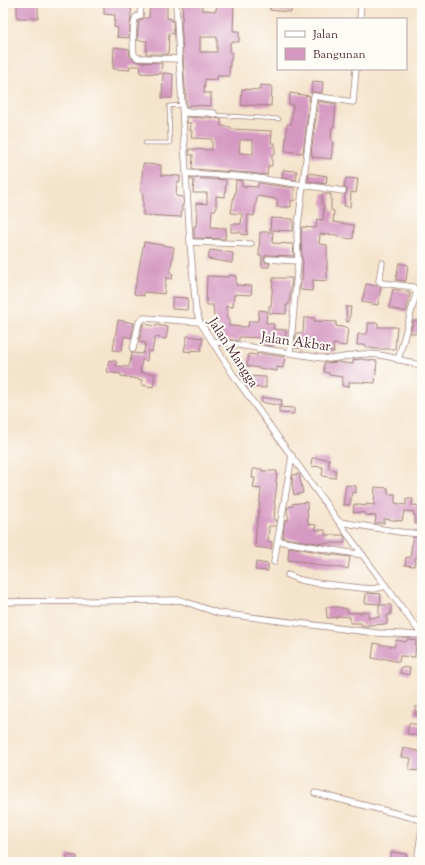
<svg xmlns="http://www.w3.org/2000/svg" width="425" height="865" viewBox="0 0 425 865" font-family="'Sorts Mill Goudy',serif">
<style>
.building{fill:#d69ac2;fill-rule:evenodd}
.lines{fill:none;stroke-linecap:round;stroke-linejoin:round}
.service-casing{stroke:#a0827c;stroke-width:4.5}
.minor-casing{stroke:#a0827c;stroke-width:7}
.service{stroke:#fff;stroke-width:3}
.minor{stroke:#fff;stroke-width:5.5}
.labels{text-anchor:middle;stroke-width:4;stroke-linejoin:round;paint-order:stroke}
.street-label{font-size:14px;fill:#4a1f2b;stroke:#fdfcf7}
</style>
<rect width="100%" height="100%" fill="#fdfcf7"/>
<filter id="ink" filterUnits="userSpaceOnUse"><feTurbulence type="fractalNoise" baseFrequency=".025" numOctaves="2"/><feDisplacementMap in="SourceGraphic" scale="8" xChannelSelector="R" yChannelSelector="G"/><feConvolveMatrix kernelMatrix="1 2 1 2 8 2 1 2 1" color-interpolation-filters="sRGB"/></filter>
<filter id="wash" filterUnits="userSpaceOnUse"><feTurbulence type="fractalNoise" baseFrequency=".012" numOctaves="4" result="noise"/><feDisplacementMap in="SourceGraphic" scale="16" xChannelSelector="R" yChannelSelector="G"/><feGaussianBlur stdDeviation="0.9" result="paint"/><feColorMatrix in="noise" values="0 0 0 0 0 0 0 0 0 0 0 0 0 0 0 0 0 1.4 0 .05"/><feComposite in="paint" operator="in"/></filter>
<g filter="url(#wash)">
<rect width="100%" height="100%" fill="#f5e4cc"/>
<g id="blocks">
<path class="building" d="M17 3H38V18H17Z
M104 3H132L129 38 117 37 118 28 114 27 115 15 104 14Z
M150 3H167V18L172 19 171 21H173L174 34 169 33 168 54H146L147 41 137 40 139 21 144 18H149Z
M183 3H202V10L216 11 217 3H234L233 31H239V42H230V53H232L231 61H230L229 76H217V80L205 79 204 93H211V106L189 105 188 107H186V90H185L181 21H182ZM200 37H217V52H200Z
M270 3H291V12L270 10Z
M114 47 129 49 130 57 138 62 162 63 161 74 140 73 141 66H130L129 70 113 69Z
M163 73 173 74 172 98H162Z
M313 81 323 82 322 93 314 92 311 93Z
M260 85 272 86 271 106 250 105 249 106 241 105 242 89 260 90Z
M290 93 310 96 303 153 285 151 287 124H291L293 105 289 104Z
M318 101 336 104 334 127H332L331 140 333 141 331 159 312 157V154H311Z
M187 117 204 118 206 117 221 119V126L231 127V129L272 131 271 143H275V155L272 154V166H268L267 175 250 173 192 169 193 155H189V149L212 150V139L191 138 192 131H190L191 123H187ZM240 140H253V154L239 153Z
M143 164 161 165V175L180 176V182H177L176 196 183 197V198L184 205H182V206L181 217 143 215V192H141Z
M283 170 297 171 296 180 282 178Z
M309 173 327 176 326 184 308 181Z
M190 178 226 180 225 197 216 196V210H212L211 227 226 228 225 239 194 238V226H196L197 209H196V203L207 204V193H193L194 180H191Z
M346 178 358 179 356 193 351 192 350 207 344 206 345 195 347 191V189L344 187Z
M236 180 242 181V186L258 187V183L294 188V201L291 200V207H277V199L257 196 254 216 248 215 247 235 241 234V232H231V224H241L242 214 231 213 234 195H235Z
M322 194H331V210L334 211 333 222 354 225 353 239 337 237V235L320 234 319 244 327 245V281L313 280 312 291 300 290 301 280H302L303 260H302L301 235 302 227 316 228 317 219 323 220 324 205H322Z
M271 218 293 219V231L270 230Z
M260 232H273L272 243 293 244 294 256 266 255 264 257V260L266 263H270L269 267H262V256H259Z
M144 242 174 247 170 273 173 274 172 279 166 278 164 294 144 292V296L134 294Z
M210 250 233 253 232 263 208 259Z
M399 263 408 265 406 281 396 280Z
M229 275 236 276V285L252 286 251 295 235 294V296L234 295 233 307 226 306 227 319H229V326L248 327 249 321H258L259 310 267 311 266 323 274 324 273 329 286 330 285 344 273 343V346L264 345V338L239 337V340L237 341 221 338V327H215V317H214L213 305H206L207 276 229 277Z
M273 278H292L289 304H288V305H286V314L269 313V306H271Z
M366 284 381 287 378 305 362 302Z
M393 289 410 293 406 312 389 308Z
M172 297 188 298 187 310 172 309Z
M346 307H351L349 322H347Z
M304 318H314V321L336 322V326L348 328 346 346 333 344 334 352H327V348L305 347V348H295L296 333H303Z
M118 320 134 323 131 338 124 336 121 351 113 350Z
M413 321H422V333H410Z
M368 323H378V327H397L395 349H375L366 347V345H357L358 334H367L368 331Z
M143 324 156 326 157 325 168 327 166 339 155 337 152 352 148 351 147 361 142 360 140 372 155 374 153 387 142 385V380L127 377 121 376V374L107 372 109 360 116 361V366L129 367 132 353 143 354 146 343 139 342Z
M187 336 203 338 201 351 191 350V352L184 351Z
M257 353 285 357 283 368 277 367V371L247 366 249 354 257 355Z
M360 359 377 361 375 383 359 382H349V387L342 386 343 377 329 375V373L324 372V363H329L337 362 353 364V360Z
M248 376 266 377V388L248 387Z
M262 397 282 400 281 406 261 402Z
M279 407 294 408V414L279 413Z
M312 458 329 459V469L336 470 335 478 322 476 323 467 311 466Z
M253 469H262V471H277L276 483H277L275 500H274L275 506 274 520H277L276 526H269L268 541 272 542 271 549 255 547 256 527H257V519H258L261 489 253 488 255 478H252Z
M299 474 303 493 294 495 292 484 293 475Z
M346 485 356 486V493L352 492 350 505H343Z
M375 487 388 488V494H395V503L406 505V499H413L412 505 422 506V524H415V515H413L414 512 404 511 402 521 384 519V523H375L376 516 365 515V513L353 512 354 504 366 506V504L374 505Z
M307 502 308 524 316 525 315 530H325V535H343L345 538V543H324V544L283 538 285 520H289L287 510 288 507 293 506 292 504Z
M413 537 421 538 419 557H416L414 566 405 565 406 557 410 558Z
M289 547 324 553V554L335 555 350 557 348 569 330 566V567L315 565V564L306 563V562L288 560Z
M256 562 268 564V571L255 570Z
M366 593 381 594 380 604 365 603Z
M379 605H391V615H387V624L368 625V626L361 625V623H350V617L337 616V617L327 618 326 607H337L347 609V612L362 613V611L369 612 368 618 379 617Z
M407 639 416 640 415 657 400 656 399 662 382 658V660L372 658 374 643 394 647 396 640 406 642Z
M401 667 410 668 409 675 400 673Z
M415 707H422V715H415Z
M409 723 422 726V736L407 734Z
M403 748 422 752 421 771 409 770 411 758 401 757Z
M391 852 407 854V862H390Z
M67 855 77 856V862H66Z"/>
</g>
</g>
<g filter="url(#ink)">
<use href="#blocks" fill-opacity="0" stroke="#a0827c" stroke-width="1"/>
<g class="lines">
<defs>
<path id="service" d="M182 114 204 115
M212 115 279 119
M145 143H170L169 106 182 105"/>
<path id="minor" d="M141 3 140 16 136 17C132 24 133 47 134 55L138 58H143L179 59
M176 3 190 242 196 310 200 322 234 376 359 550 422 635
M360 19 361 3
M183 111 214 113
M186 173 250 177 303 185 343 191
M190 242 251 244
M268 259 298 261
M382 263 379 281 382 283 413 287 416 291V294L398 360
M212 341 329 359C341 358 352 355 363 354 383 353 403 361 422 366
M133 349 139 322 144 318 200 322
M290 353 298 261 297 235 298 225 314 96 353 102 356 69
M340 522 400 532 422 534
M278 541 363 555
M274 562 292 456
M288 575 300 580 316 583 361 588 373 589 386 586
M3 602 180 600 218 613 377 633 422 635
M315 793 422 820
M417 862 422 828"/>
</defs>
<use href="#service" class="service-casing"/>
<use href="#minor" class="minor-casing"/>
<use href="#service" class="service"/>
<use href="#minor" class="minor"/>
</g>
</g>
<g class="labels">
<g class="street-label">
<text transform="translate(296 341) rotate(8)" y="5">Jalan Akbar</text>
<text transform="translate(234 352) rotate(57)" y="5">Jalan Mangga</text>
</g>
</g>
<rect width="425" height="865" fill="none" stroke="#fdfcf7" stroke-width="16"/>
<rect x="277" y="18" width="130" height="52" fill="#fdfcf7" stroke="#b5a4a5"/>
<rect x="285" y="31" width="20" height="6" fill="#ffffff" stroke="#b5a4a5"/>
<text x="313" y="38" font-size="12" fill="#4a1f2b">Jalan</text>
<rect x="285" y="48" width="20" height="12" fill="#d69ac2" stroke="#b5a4a5"/>
<text x="313" y="58" font-size="12" fill="#4a1f2b">Bangunan</text>
</svg>
